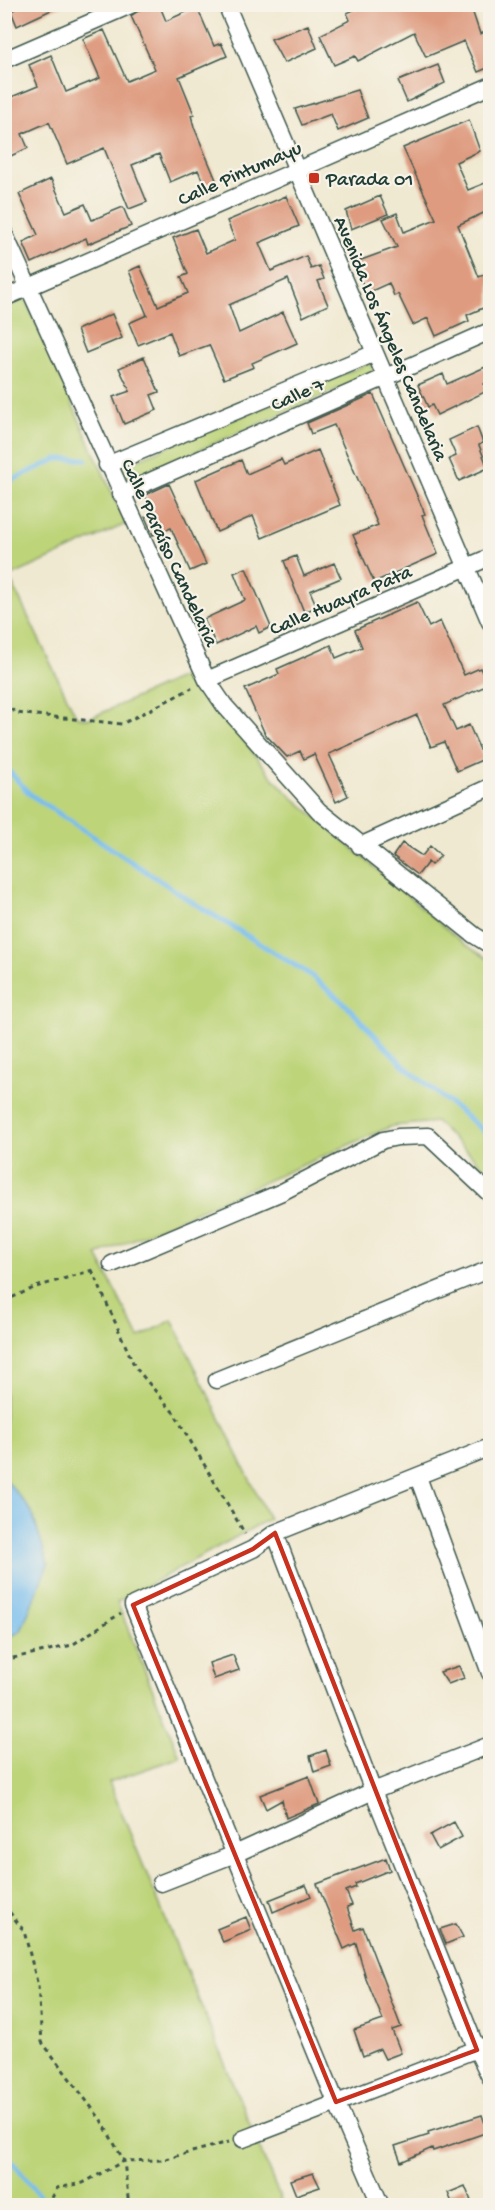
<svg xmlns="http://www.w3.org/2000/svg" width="495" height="2210" viewBox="0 0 495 2210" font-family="'Gochi Hand',sans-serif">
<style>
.green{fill:#bdd479;stroke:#6e8856;stroke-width:1.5}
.water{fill:#77bdee;stroke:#4b7d91;stroke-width:1.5}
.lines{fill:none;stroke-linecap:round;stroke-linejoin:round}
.stream{stroke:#77bdee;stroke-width:5}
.building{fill:#de9b80}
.minor-casing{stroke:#3e574c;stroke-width:19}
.path{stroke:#3e574c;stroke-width:3;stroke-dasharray:4.5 4.5;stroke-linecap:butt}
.minor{stroke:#fff;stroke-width:16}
.marked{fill:none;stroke:#c8321e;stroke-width:4.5;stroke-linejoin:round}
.poi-dot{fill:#c8321e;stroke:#f7f3e8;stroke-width:2}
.labels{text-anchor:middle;stroke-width:4.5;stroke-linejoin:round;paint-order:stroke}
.street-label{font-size:20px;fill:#1f3d34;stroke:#f7f3e8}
.poi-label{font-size:20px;fill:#1f3d34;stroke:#f7f3e8;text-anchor:start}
</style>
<rect width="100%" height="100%" fill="#f7f3e8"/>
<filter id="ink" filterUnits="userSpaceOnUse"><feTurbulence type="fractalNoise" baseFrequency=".0167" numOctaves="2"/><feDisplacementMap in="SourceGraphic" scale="12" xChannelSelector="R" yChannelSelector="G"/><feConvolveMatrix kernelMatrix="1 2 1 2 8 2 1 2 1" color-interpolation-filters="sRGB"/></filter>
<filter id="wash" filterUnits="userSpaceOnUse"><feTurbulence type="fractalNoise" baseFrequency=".008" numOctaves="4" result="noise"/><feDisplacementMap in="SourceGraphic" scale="24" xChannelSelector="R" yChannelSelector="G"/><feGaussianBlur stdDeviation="1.35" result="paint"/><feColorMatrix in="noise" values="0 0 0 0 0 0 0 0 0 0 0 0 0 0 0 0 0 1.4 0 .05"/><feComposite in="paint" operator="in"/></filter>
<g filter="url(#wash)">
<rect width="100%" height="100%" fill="#f0e9d1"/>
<path class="green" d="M25 299 126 524 9 577 76 716 88 719 191 673 272 777 290 795 464 944 490 960V1173L436 1122 392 1126 97 1255 139 1338 172 1320 269 1519 117 1602 180 1757 109 1782 283 2205H5L4 307Z
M370 363 375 373 131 480 122 472 124 465Z"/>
<path class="water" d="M4 1477 32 1512 48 1564 21 1631 5 1640Z"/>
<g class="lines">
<path class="stream" d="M4 479 10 481 57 459H86
M4 766 31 795 189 900 309 974 346 1005 404 1066 490 1136
M4 2152 48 2206"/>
</g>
<g id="blocks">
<path class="building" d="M25 4H64L17 26 11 11Z
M148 4H159L166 21 197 7 214 46 221 43 227 56 179 77 194 114 191 115 194 127 219 187 207 192 198 170 170 182 159 154 132 165 147 202 129 209 104 148 67 164 49 122 22 134 28 148 4 159V100L38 86 29 65 51 55 66 92 100 78 83 39 104 30 127 81 155 69 131 16Z
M366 4H470L480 34 490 30V67L478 72 464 41 426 57 414 32 358 61 355 56 334 65 320 35 350 20 347 13Z
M308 25 317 48 284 63 271 39Z
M438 65 445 83 407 102 398 81Z
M357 90 368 118 338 131 331 114 302 125 295 109Z
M469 120 480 151 456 162 468 190 490 181V210L458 225 479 277 490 272V305L467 315 469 321 436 336 428 318 413 325 398 294 394 296 389 283 367 293 353 263 397 247 383 219 397 213 404 232 436 219 403 148Z
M51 179 66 212 85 204 92 220 123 207 131 226 88 244 86 238 32 263 23 242 38 235 19 194Z
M286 196 299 226 259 243 271 271 306 256 311 269 319 266 324 279 318 281 328 305 303 317 288 279 229 305 239 333 283 312 297 343 252 363 254 367 224 379 209 345 179 356 170 332 138 345 129 323 147 315 129 271 140 266 158 306 188 293 181 277 188 274 173 238 196 229 206 253 235 240 227 221Z
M380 196 388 214 351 229 346 211Z
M112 314 122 338 86 353 77 330Z
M144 357 159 392 151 395 157 410 124 424 113 397 130 391 119 368Z
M490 365V380L484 384 487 391 437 415 432 405 428 407 418 385 443 374 447 384Z
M373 394 425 514 422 515 438 554 374 582 353 535 378 525 334 425 311 434 307 423Z
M477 427 483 443 479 445 488 468 459 481 449 459 456 456 449 440Z
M318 450 340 505 262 538 253 516 217 532 196 480 241 460 247 474 281 459 284 465Z
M169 484 206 564 190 571 171 528 153 535 145 517 153 514 145 495Z
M296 556 304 576 334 563 341 578 310 591 317 607 304 612 284 561Z
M246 568 271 627 259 633 256 626 216 645 204 619 245 600 234 573Z
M417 602 429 627 440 621 464 675 480 668 488 685 444 705 456 731 469 725 484 759 457 771 444 742 431 747 417 715 329 754 348 796 336 802 314 754 304 759 300 751 287 757 265 734 245 689 279 674 277 669 331 645 336 658 362 647 355 630Z
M402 843 422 856 430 846 441 856 431 865 428 862 418 875 393 856Z
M233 1655 239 1670 214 1679 209 1663Z
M459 1666 464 1678 448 1684 440 1672Z
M326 1750 331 1766 314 1772 310 1756Z
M309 1776 319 1804 286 1818 282 1800 266 1809 260 1795Z
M454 1822 462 1837 438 1850 430 1835Z
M386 1858 390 1870 355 1884 356 1887 346 1891 352 1905 347 1907 355 1930 363 1927 401 2027 392 2030 401 2053 385 2059 380 2049 363 2056 354 2030 383 2020 366 1979 356 1943 344 1949 317 1884Z
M306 1885 311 1896 273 1912 269 1900Z
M246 1917 251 1930 223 1942 217 1929Z
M456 1924 463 1937 446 1944 440 1929Z
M482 2115 488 2132 433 2151 432 2148 401 2162 395 2146 429 2135 428 2132Z
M313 2173 320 2187 296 2195 290 2180Z
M465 2186 471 2201 453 2205 448 2193Z"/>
</g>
</g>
<g filter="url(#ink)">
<use href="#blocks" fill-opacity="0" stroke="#3e574c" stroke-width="1.5"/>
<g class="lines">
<defs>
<path id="minor" d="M226 4 490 622
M4 60 133 4
M4 233 207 680 224 705 319 811 474 935 490 945
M4 298 490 86
M107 465 375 353
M121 494 490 331
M207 680 490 557
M360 846 490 787
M112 1264 282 1192 383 1140 398 1137 428 1136 490 1194
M217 1380 490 1269
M418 1477 490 1673
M275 1533 373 1791 477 2050 490 2077
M161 1883 235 1854 373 1791 490 1745
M243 2139 490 2044
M381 2206 336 2102 133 1605 253 1549 275 1533 490 1447"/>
</defs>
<use href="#minor" class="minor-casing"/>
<path class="path" d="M4 703 16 713 122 724 192 688
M92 1270 135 1367 174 1413 245 1534
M4 1301 36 1287 93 1270
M4 1660 72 1645 121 1613
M4 1905 24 1931 38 1986 42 2042 101 2120 124 2161 129 2206
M48 2206 57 2188 83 2183 124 2161 162 2160 229 2142"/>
<use href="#minor" class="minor"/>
</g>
</g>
<path class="marked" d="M275 1533 477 2050 336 2102 133 1605 253 1549Z"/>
<rect class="poi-dot" x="308" y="172" width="12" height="12" rx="3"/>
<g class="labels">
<g class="street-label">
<text transform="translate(239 172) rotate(-24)" y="7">Calle Pintumayu</text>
<text transform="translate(392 338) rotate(67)" y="7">Avenida Los Ángeles Candelaria</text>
<text transform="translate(297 393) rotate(-24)" y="7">Calle 7</text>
<text transform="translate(171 552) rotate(65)" y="7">Calle Paraíso Candelaria</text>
<text transform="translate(340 599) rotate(-23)" y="7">Calle Huayra Pata</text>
</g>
<g class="poi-label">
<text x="326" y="185">Parada 01</text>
</g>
</g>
<rect width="495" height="2210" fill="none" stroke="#f7f3e8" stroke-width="24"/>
</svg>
